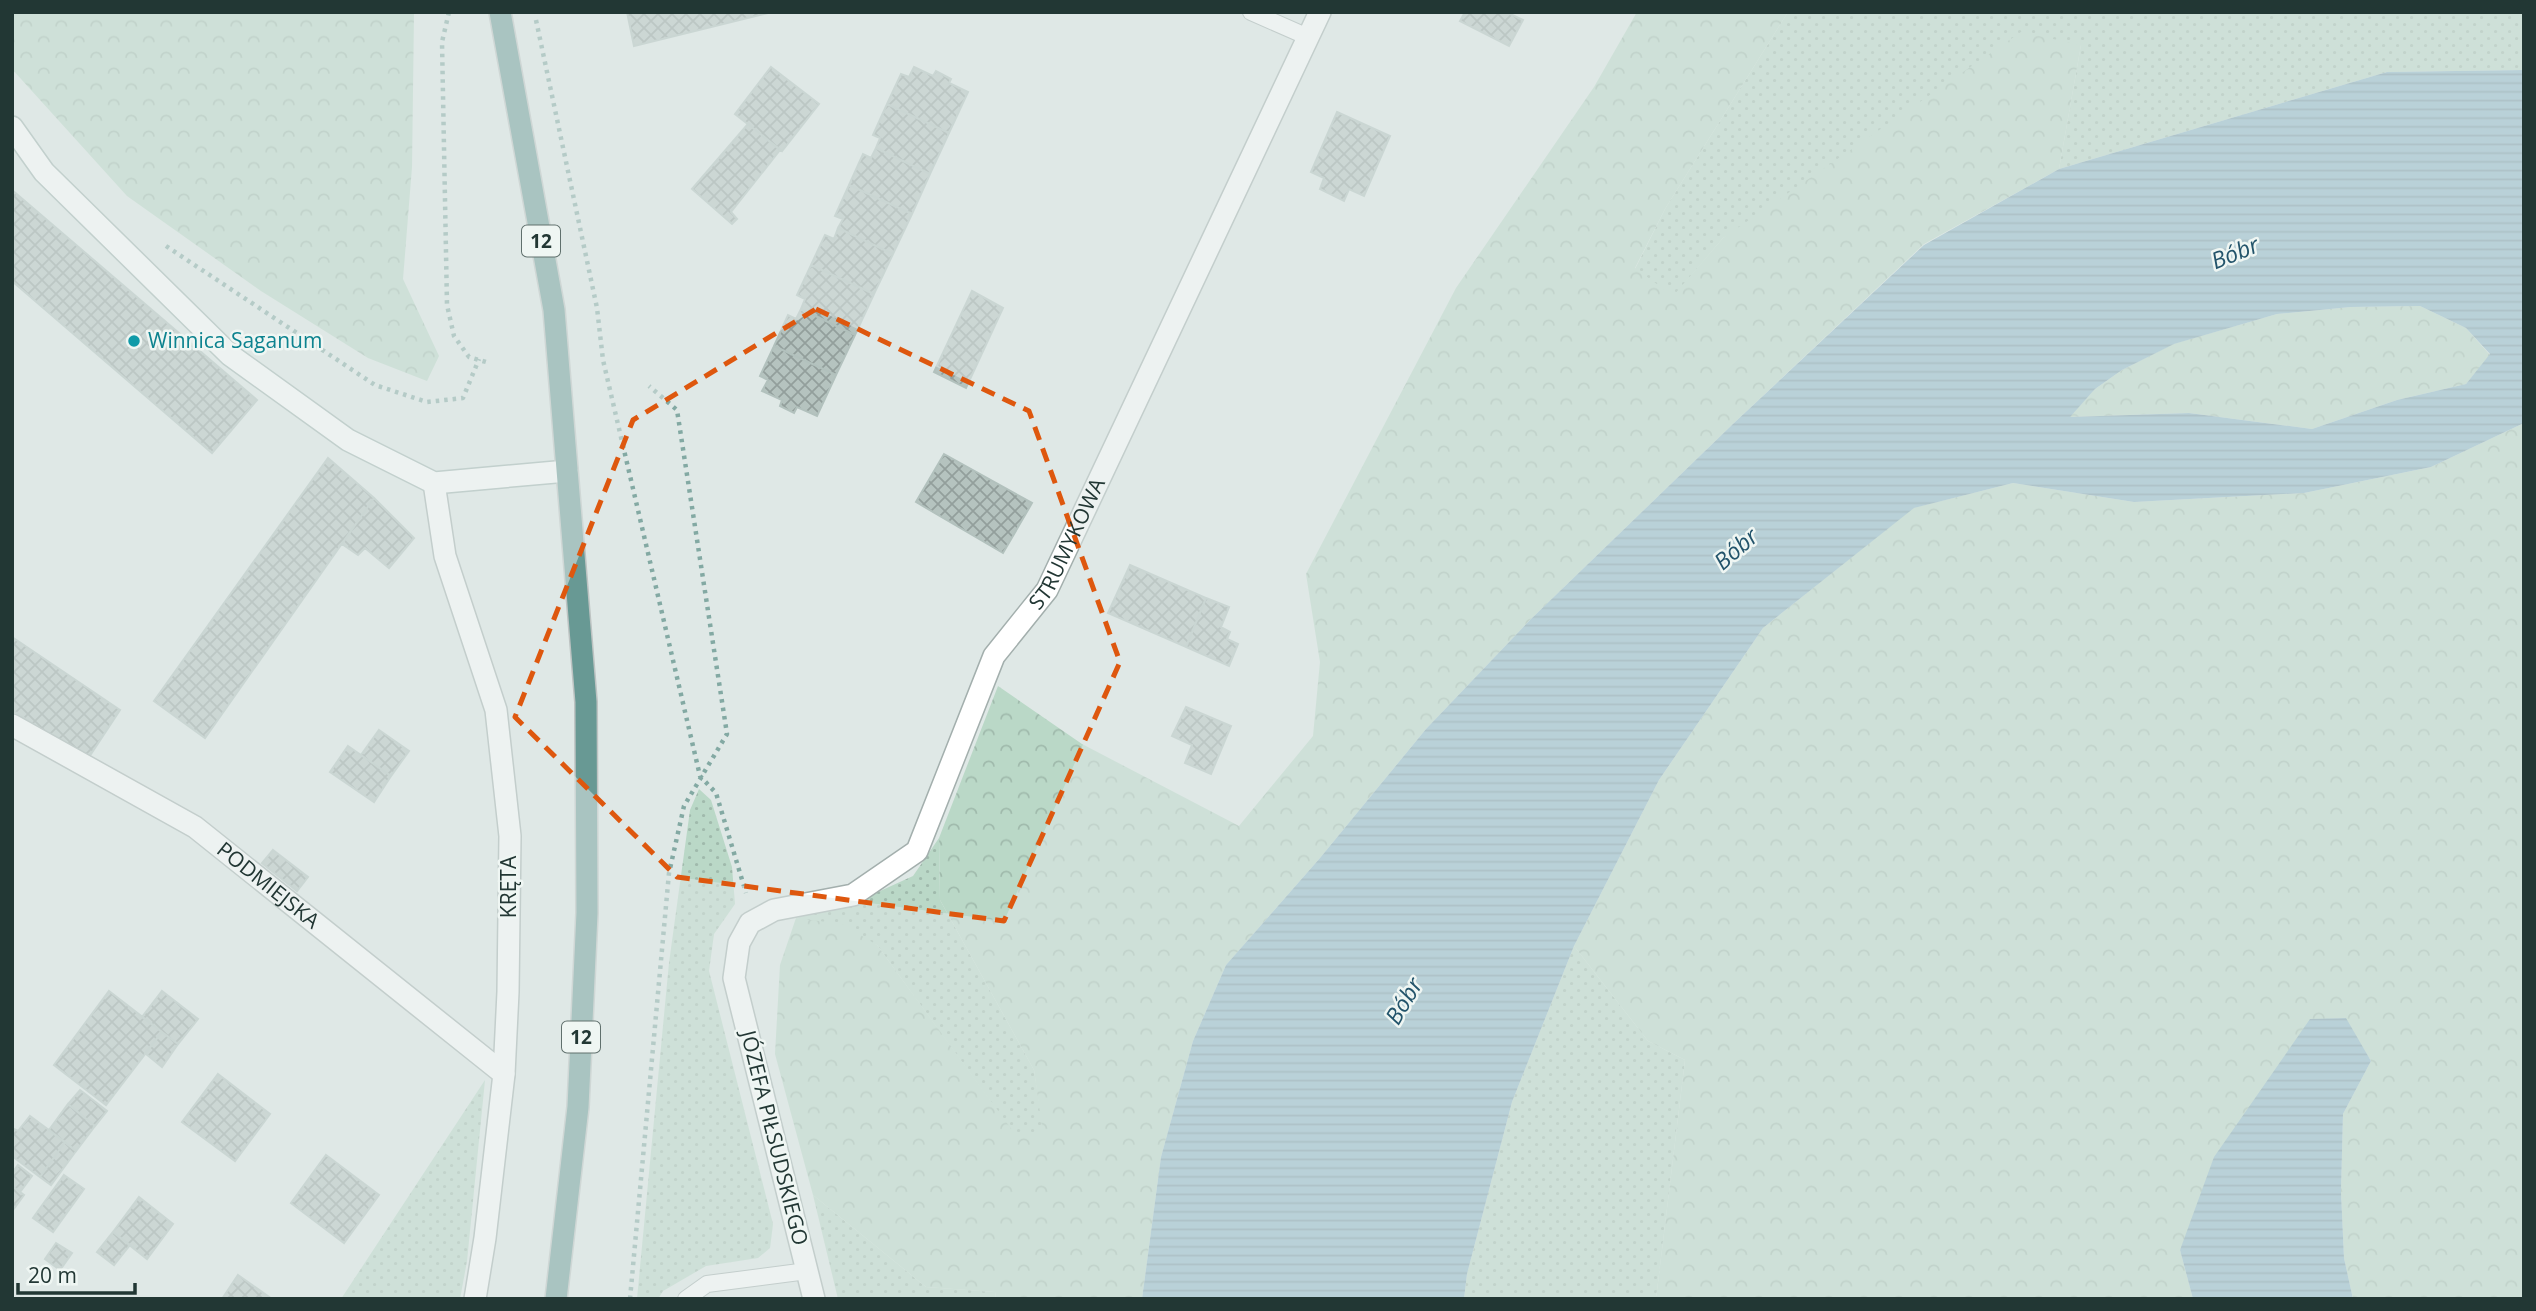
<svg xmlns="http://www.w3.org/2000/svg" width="2536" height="1311" viewBox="0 0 2536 1311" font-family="'Open Sans',sans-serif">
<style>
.grass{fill:url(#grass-dots)}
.forest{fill:url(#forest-crowns)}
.water{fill:url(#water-rules);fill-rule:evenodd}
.building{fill:url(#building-cross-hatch);stroke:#b2c1bd;stroke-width:2}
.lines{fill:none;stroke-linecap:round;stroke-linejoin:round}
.lane-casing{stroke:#a3afad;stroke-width:18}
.street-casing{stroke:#a3afad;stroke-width:24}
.secondary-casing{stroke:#a0b3af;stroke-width:24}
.primary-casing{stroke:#bdc3c2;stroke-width:24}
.path{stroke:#83a9a3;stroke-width:4.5;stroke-dasharray:3.5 5;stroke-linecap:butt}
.lane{stroke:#fff;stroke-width:16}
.street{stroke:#fff;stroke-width:21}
.secondary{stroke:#fff;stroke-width:21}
.primary{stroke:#689994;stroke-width:21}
.marked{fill:none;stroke:#de570e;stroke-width:5;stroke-dasharray:14 9;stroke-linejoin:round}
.culture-dot{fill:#0f9aa8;stroke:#eff6f3;stroke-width:2.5}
.labels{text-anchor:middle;stroke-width:5;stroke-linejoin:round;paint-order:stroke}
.shield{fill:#eff6f3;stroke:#60706d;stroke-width:2}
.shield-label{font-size:19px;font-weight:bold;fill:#223734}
.culture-label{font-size:21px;fill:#0d838f;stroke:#eff6f3;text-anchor:start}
.street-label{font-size:21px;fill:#223734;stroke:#eff6f3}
.water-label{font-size:23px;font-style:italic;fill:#23546b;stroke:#eff6f3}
</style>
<defs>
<pattern id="grass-dots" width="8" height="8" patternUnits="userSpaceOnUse" patternTransform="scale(1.75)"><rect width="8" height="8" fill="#bad8c7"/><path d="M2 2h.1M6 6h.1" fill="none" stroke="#a0baac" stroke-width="1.8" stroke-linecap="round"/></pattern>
<pattern id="forest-crowns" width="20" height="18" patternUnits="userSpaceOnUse" patternTransform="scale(1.75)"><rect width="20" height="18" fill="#bad8c7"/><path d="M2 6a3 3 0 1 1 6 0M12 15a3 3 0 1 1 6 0" fill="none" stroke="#a0baac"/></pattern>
<pattern id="water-rules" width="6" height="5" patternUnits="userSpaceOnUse" patternTransform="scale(1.75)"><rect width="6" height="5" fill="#8db6c8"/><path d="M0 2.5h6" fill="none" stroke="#7395a3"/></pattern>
<pattern id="building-cross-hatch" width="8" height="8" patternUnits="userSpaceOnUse" patternTransform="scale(1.75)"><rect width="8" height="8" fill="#b5c3bf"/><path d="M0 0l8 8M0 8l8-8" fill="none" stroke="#939f9c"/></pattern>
</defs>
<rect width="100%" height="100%" fill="#dfe8e6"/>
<path class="grass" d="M1788 12H2524V70L2387 72 2059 169 2081 45 1723 238 1673 297 1635 269 1665 209Z
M699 789 711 800 732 867 735 904 714 934 709 971 773 1224 770 1248 758 1258 706 1266 663 1291 658 1299H637L669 963 690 810Z
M939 838 940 900 1034 1070 1044 1134 1015 1135 877 945 796 918 856 902 913 876Z
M1574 946 1648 1041 1685 1060 1656 1299H1464L1467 1274 1512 1102Z
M485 1080 467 1261 460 1299H341Z
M813 1195 926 1287 995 1292 996 1299H838Z"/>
<path class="forest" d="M12 12H414L412 167 403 279 439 356 427 381 368 358 261 291 127 196 12 69Z
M1637 12H1788L1665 209 1635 268 1673 296 1723 238 2021 32 2081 45 2059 169 1924 244 1734 423 1531 619 1426 729 1320 858 1226 965 1193 1041 1161 1157 1142 1299H996L995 1292 926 1287 813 1195 775 1054 780 965 796 918 842 924 877 945 1015 1134H1043L1034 1070 940 900 939 838 998 686 1082 744 1239 826 1313 736 1320 662 1306 574 1456 288 1594 87Z
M2420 306 2466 328 2490 355 2466 384 2397 400 2312 429 2189 413 2069 417 2095 389 2122 370 2173 344 2277 314 2351 307Z
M2524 423V1299H2353L2344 1258 2341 1192 2343 1114 2371 1061 2345 1018 2310 1020 2180 1250 2193 1299H1656L1685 1060 1648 1041 1574 946 1659 780 1763 628 1913 508 2013 483 2134 502 2304 493 2431 467Z"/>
<path class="water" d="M2524 70V423L2431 467 2304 493 2134 502 2013 483 1914 508 1763 628 1659 780 1574 946 1512 1102 1467 1274 1464 1299H1142L1161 1157 1193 1041 1226 965 1320 858 1426 729 1531 619 1734 423 1924 245 2059 169 2387 72ZM2420 306 2466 328 2490 354 2466 384 2397 400 2312 429 2189 413 2070 417 2095 389 2122 370 2174 344 2277 314 2351 307Z
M2346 1018 2371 1061 2343 1114 2341 1192 2344 1258 2353 1299H2193L2180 1250 2214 1157 2310 1019Z"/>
<path class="building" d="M627 12H772L634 46Z
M1465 12H1506L1523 20 1509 46 1460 21Z
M771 67 819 104 782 151 735 114Z
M914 67 933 76 936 71 951 79 949 83 968 92 949 133 887 104 901 74 909 77Z
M887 104 949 133 930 174 876 148 880 138 873 135Z
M1337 112 1390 136 1364 196 1349 189 1344 201 1320 189 1324 178 1311 172Z
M748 124 780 150 731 212 737 219 732 224 692 189Z
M876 148 930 174 912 214 849 185 863 154 871 158Z
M849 185 912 214 893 254 838 228 843 219 835 216Z
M12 190 257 400 212 453 12 281Z
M838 228 893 254 874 294 811 265 825 235 834 239Z
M811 265 874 294 855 335 801 309 805 299 797 295Z
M972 291 1003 308 966 388 934 372Z
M801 309 855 335 836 375 774 346 788 315 796 319Z
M774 346 836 375 817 416 797 407 794 413 780 406 782 400 762 391 768 380 760 376Z
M944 454 1032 503 1003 553 916 502Z
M328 458 374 498 205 738 154 701Z
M374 498 414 538 389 568 365 548 358 555 342 544Z
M1130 565 1206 598 1186 647 1108 613Z
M1206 598 1229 607 1221 627 1230 632 1227 639 1238 644 1229 666 1186 647Z
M12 637 120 710 87 760 12 710Z
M1186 707 1231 726 1211 774 1185 763 1192 745 1172 736Z
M379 730 409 751 391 776 361 755Z
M348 746 391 776 374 802 330 772Z
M273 850 308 877 297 891 262 863Z
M109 991 162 1032 106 1105 54 1065Z
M162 991 198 1019 178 1044 142 1017Z
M162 1032 178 1044 162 1067 145 1053Z
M218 1074 270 1114 235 1161 182 1122Z
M80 1090 107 1111 95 1126 68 1104Z
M68 1104 95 1126 76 1151 49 1130Z
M30 1116 65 1142 40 1177 12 1156V1128L18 1131Z
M65 1142 76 1151 51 1185 40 1177Z
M326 1155 379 1195 344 1243 291 1203Z
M18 1165 32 1176 20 1192 12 1186V1173Z
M64 1175 84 1189 53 1232 33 1218Z
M12 1186 24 1195 13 1210 12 1209Z
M139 1197 173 1224 147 1259 113 1232Z
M113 1232 130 1245 114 1265 97 1252Z
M56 1243 72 1253 60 1270 45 1259Z
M238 1275 272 1299H222Z"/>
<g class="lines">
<defs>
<path id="lane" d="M1251 12 1308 37
M686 1299 707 1284 807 1271"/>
<g id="street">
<path d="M434 483 445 556 496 710 510 836 508 992 504 1074 485 1238 475 1299"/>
<path id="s1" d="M12 725 195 827 504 1074"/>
<path id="s2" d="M814 1299 734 978 739 943 750 923 774 910 853 895 917 851 994 656 1047 590 1320 12"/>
</g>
<path id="secondary" d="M12 127 44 172 230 355 348 440 434 483 567 471"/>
<path id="primary" d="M500 12 554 310 586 702 587 913 578 1107 556 1299"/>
</defs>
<use href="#lane" class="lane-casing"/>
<use href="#street" class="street-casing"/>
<use href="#secondary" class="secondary-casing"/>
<use href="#primary" class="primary-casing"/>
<path class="path" d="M449 12 442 42 447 305 454 336 469 357 486 362
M536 20 597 308 603 360 700 776 716 793 746 893
M166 246 375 385 427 402 463 398 479 359
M630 1299 669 873 684 806 727 734 677 410 649 386"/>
<use href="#lane" class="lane"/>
<use href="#street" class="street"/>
<use href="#secondary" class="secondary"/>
<use href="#primary" class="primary"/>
</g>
<path d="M0 0H2536V1311H0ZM816 309 1029 411 1120 662 1004 921 677 877 515 717 633 420Z" fill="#dfe8e6" fill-opacity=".55" fill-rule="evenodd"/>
<path class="marked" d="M816 309 1029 411 1120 662 1004 921 677 877 515 717 633 420Z"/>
<circle class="culture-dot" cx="134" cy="341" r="7"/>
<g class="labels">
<g class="shield">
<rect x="522" y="225.5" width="38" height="31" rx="5"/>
<rect x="562" y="1021.5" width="38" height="31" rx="5"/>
</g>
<g class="shield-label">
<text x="541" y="248">12</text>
<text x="581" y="1044">12</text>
</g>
<g class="culture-label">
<text x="148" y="348">Winnica Saganum</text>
</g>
<g class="street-label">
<text dy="7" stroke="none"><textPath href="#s2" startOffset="919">STRUMYKOWA</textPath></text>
<text dy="7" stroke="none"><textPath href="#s1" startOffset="303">PODMIEJSKA</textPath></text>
<text transform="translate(509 887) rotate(-90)" y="7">KRĘTA</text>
<text transform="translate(774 1138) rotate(76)" y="7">JÓZEFA PIŁSUDSKIEGO</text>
</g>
<g class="water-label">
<text transform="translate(2235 253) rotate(-22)" y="8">Bóbr</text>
<text transform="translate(1736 549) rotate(-41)" y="8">Bóbr</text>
<text transform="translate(1404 1001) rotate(-59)" y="8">Bóbr</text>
</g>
</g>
<rect width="2536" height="1311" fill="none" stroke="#223734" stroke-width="28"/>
<path d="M18 1283v10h117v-10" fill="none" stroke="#223734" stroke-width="3.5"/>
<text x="28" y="1283" font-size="21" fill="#223734" stroke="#eff6f3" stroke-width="5" paint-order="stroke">20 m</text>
</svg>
